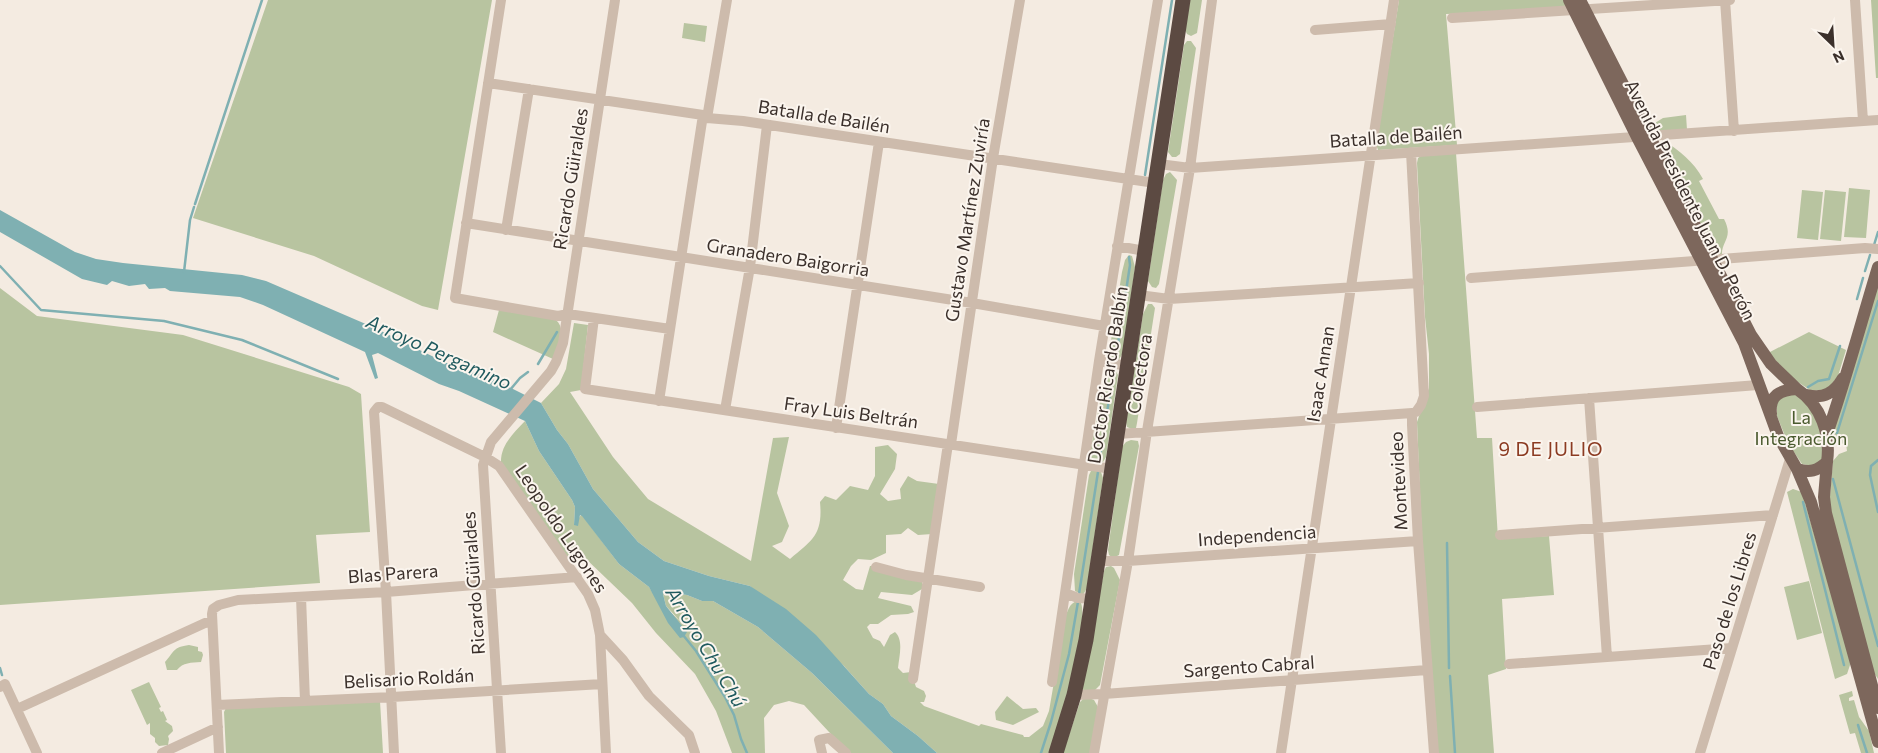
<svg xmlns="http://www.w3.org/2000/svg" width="1878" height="753" viewBox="0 0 1878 753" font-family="Commissioner,sans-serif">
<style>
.green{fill:#b8c4a0}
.water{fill:#7fb0b2}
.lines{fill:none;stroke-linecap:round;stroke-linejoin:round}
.stream{stroke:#7fb0b2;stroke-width:2.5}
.minor{stroke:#cdbbac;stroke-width:10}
.major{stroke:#7d675c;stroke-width:12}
.highway{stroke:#5c4a42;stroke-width:15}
.labels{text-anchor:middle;stroke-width:4;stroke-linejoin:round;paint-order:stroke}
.street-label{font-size:18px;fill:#3b302b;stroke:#fbf5ee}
.park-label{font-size:18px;fill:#4a5a2e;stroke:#fbf5ee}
.water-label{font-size:19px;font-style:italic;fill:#1f5a5e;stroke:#fbf5ee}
.neighbourhood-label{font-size:19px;letter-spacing:1px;fill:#8c3b22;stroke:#fbf5ee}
</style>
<rect width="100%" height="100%" fill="#f4ebe1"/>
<path class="green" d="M268 0H492L438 310 422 306 314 256 193 218Z
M1190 0H1202L1197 33 1191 36 1187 34 1185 30Z
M1399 0H1563L1566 4 1561 11 1446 14 1457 145 1378 150 1376 144Z
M1871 0H1878V78H1876Z
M684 23 707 26 705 42 682 38Z
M1187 41H1191L1196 48 1180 154 1176 157H1172L1168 152 1184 45Z
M1686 115 1687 130 1653 131 1650 126 1663 118Z
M1663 140C1680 151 1693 161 1703 179L1699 181 1719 219H1724C1734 238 1721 241 1722 256H1718L1693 209 1681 179 1673 170 1660 143Z
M1456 153 1477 438H1492L1498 539 1549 536 1554 595 1502 599 1506 669 1488 675 1494 753H1437L1422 540 1417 422 1429 388V354L1425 317 1417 163 1418 158 1421 156Z
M1170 172 1177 180 1159 284 1156 288 1152 287 1148 281 1163 180 1166 174Z
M1849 188 1870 190 1866 238 1844 237Z
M1802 190 1823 192 1818 240 1797 238Z
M1825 190 1846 192 1841 241 1820 239Z
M1129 255 1132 256 1135 267 1123 353 1118 361 1115 360 1111 356 1110 347 1122 272 1125 260Z
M1878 283V679L1874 673 1829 507 1833 461 1839 454 1847 451 1846 444C1839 444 1834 440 1832 433Z
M0 288 37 316 183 335 349 387 361 394 370 532 316 535 320 583 0 605Z
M1148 304H1152L1155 308 1137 423 1136 428 1132 429 1127 427 1126 422 1143 314Z
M499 310 556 320C567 329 557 348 553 359L493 332Z
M574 323 588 325 581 390 570 392 613 457 648 499 751 561 773 438 789 437 777 493 789 526 782 542 772 546 790 559C813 540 823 534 820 502L825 496 836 500 850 486 868 490 875 476V447L888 445 897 454 895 469 880 494 888 501 901 499 900 489 908 476 917 481 939 484 932 534 918 535 908 528 901 534 886 535V553L871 560 858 559 851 566 843 580 856 589 863 590 870 566H883L922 581V589L912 595 881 592 878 598 911 606 914 612 908 614 891 615 878 624H870L867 627 873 638 880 641 884 647 890 635 895 632C904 640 899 657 898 668L903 673 911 672 916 687 924 691 926 696 924 702H920L924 706 979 726 981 724 1023 735 1024 737H1029L1043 726 1049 711 1065 618C1068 610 1069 604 1077 601L1081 603C1089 623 1059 727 1052 753H937L918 736 891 716 883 704 869 694 844 666 750 586 709 576 664 561 638 542 593 489 568 444 557 430 541 403 559 384 566 369Z
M1809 332 1846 350 1838 376 1826 391 1810 390 1795 380 1768 353Z
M1109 368H1114L1118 375 1106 457 1103 462C1097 464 1092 462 1089 457L1106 372Z
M1793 392 1809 405 1821 431 1823 457 1820 462 1813 466 1802 464 1788 443 1777 416V399Z
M525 421 539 451 572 500 575 507 574 525 581 515H582L619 564 649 587 658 601 680 621 666 606 663 594 664 592 687 595 702 601H713L758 627 812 673 893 753H851L829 732 804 705 789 701 774 705 764 718 765 753H732L716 711 695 674 656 633 632 603 584 557 579 555 572 564 501 464C500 445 513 434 525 421Z
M1131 440 1138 441 1139 446 1119 555 1113 558 1109 555 1108 550 1122 447 1126 442Z
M1097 470 1101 472 1103 478 1087 588 1083 595 1075 591 1074 574 1089 475 1091 471Z
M1793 489 1802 492 1851 662 1847 674 1835 679 1787 492Z
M1111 566 1114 568 1120 580 1100 685 1095 690 1084 691 1082 688 1104 571 1106 567Z
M1809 581 1822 633 1797 640 1784 587Z
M189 645 198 647V651L202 652 203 655 201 662C191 663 183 662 177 670H167L165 662C174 652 173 647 189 645Z
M149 682 161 707 159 708 161 712 163 711 167 720 165 721 172 726 173 731 168 736 169 739 168 745 159 746 155 742V738L150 734V723L147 725 131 690Z
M1852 691 1853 696 1849 698V701L1854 700 1859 717 1869 731 1874 753H1861L1855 733 1850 734 1839 695Z
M1007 696 1023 709 1036 708 1039 712 1013 725 996 720 995 712Z
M1089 698 1094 700 1098 707 1090 753H1063L1080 702 1083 699Z
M380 701 383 753H226L224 712 226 708Z"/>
<path class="water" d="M0 210 75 252 96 259 123 263 242 275 266 281 375 328 444 362 487 376 541 403 557 430 568 444 593 489 638 542 664 561 709 576 750 586 786 609 816 635 869 694 883 704 891 716 918 736 937 753H893L812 673 758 627 713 601H702L687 595 665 592 663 594 666 606 687 632 684 637 680 638 668 623 649 587 619 564 582 516 580 515 578 526 574 525 575 507 572 500 539 451 525 421 459 391 439 384 378 353 372 355 378 378 375 379 365 352 263 305 240 297 170 291 165 288 149 289 145 284 129 286 112 281 107 285 82 279 0 232Z"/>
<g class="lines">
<path class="stream" d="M1145 175 1172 0
M195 204 262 0
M1874 245 1878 232
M0 266 41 310 164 321 242 340 338 379
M1865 271 1870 255
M184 272 190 220 194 207
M1857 299 1863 278
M1116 357 1130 265 1129 257
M538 364 557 332
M1808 387 1818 381 1829 379 1840 346
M510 390 520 378 528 372
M1837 433 1878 301
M1878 460 1871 466 1870 475 1878 512
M1099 462 1114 369
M1833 479 1878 646
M1803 502 1844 665
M1447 543 1449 668
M1079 594 1098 472
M683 635 696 651 725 697 734 715 741 739 747 753
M0 668 2 675
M1450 676 1455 753
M1858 725 1867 753
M1041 753 1051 722 1069 654 1078 602"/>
<path class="minor" d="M501 0 455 298 558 316 568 314 670 329
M1725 0 1734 131
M1855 0 1863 121
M1452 18 1730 0
M1315 30 1391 24
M488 83 703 115 707 118 743 121 1155 183
M707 118 727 0
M1411 152 1424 396 1421 405 1416 412 1412 413V425L1418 541 1434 753
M1159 164 1190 168 1878 120
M466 223 972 303 1104 326
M506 230 529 89
M1117 246 1145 251
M1471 278 1865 248 1878 249
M1139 295 1169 299 1419 283
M594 318 585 389 1112 469
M1099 361 1128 366
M1589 398 1607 657
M659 401 703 115
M1477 407 1758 385
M725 410 750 267 767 125
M836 428 879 142
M1118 434 1412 413
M951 444 993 158 1020 0
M1500 535 1773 515
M1099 561H1128L1418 541
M876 567 906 575 980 587
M1065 593 1078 598 1093 599
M301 597 305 701
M600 635 623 660 649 696 689 735 695 753
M1509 664 1732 648
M913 679 948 444
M1052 682 1099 361 1158 0
M0 687 5 684 37 753
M1074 695 1104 694 1427 670
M217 705 392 697 602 684
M17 709 205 623 212 622
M162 753 218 727
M219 753 212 614 213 609 219 605 238 600 386 592 577 577
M394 753 386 592 374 412 378 407H382L485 457 499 466 588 594 595 610 600 635 606 753
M501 753 483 465 491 442 551 371 556 362 563 343 615 0
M822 753 819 740 829 738 846 753
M1094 753 1128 561 1147 431 1190 168 1212 0
M1281 753 1394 0
M1700 753 1790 459"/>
<path class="major" d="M1569 0 1637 137 1744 343 1778 436 1797 469 1811 502 1878 742
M1580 0 1751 335 1771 364 1797 389
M1807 395C1824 399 1834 393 1843 378
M1771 414C1769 395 1780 390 1797 389 1821 405 1831 435 1827 462 1817 471 1810 473 1797 469
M1827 434C1846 379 1861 323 1878 267
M1827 462 1824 497 1826 513 1878 708"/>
<path class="highway" d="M1056 753 1074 695 1086 640 1183 0"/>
</g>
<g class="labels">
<g class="street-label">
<text transform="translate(824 117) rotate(9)" y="6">Batalla de Bailén</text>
<text transform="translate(1396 137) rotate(-4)" y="6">Batalla de Bailén</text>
<text transform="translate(571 179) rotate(-81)" y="6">Ricardo Güiraldes</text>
<text transform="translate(1690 200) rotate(63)" y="6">Avenida Presidente Juan D. Perón</text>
<text transform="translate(968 220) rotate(-81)" y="6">Gustavo Martínez Zuviría</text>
<text transform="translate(788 258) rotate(9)" y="6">Granadero Baigorria</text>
<text transform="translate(1140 374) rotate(-81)" y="6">Colectora</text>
<text transform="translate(1321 374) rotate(-81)" y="6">Isaac Annan</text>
<text transform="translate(1108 375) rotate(-81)" y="6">Doctor Ricardo Balbín</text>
<text transform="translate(851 413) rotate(8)" y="6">Fray Luis Beltrán</text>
<text transform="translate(1399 481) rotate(-93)" y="6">Montevideo</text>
<text transform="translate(561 529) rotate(56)" y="6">Leopoldo Lugones</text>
<text transform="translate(1257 536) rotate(-4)" y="6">Independencia</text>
<text transform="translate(393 574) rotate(-4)" y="6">Blas Parera</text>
<text transform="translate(474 583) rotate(-94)" y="6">Ricardo Güiraldes</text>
<text transform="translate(1730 601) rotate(-73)" y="6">Paso de los Libres</text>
<text transform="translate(1249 667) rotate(-4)" y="6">Sargento Cabral</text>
<text transform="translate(409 679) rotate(-3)" y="6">Belisario Roldán</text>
</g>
<g class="park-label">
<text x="1801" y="424">La<tspan x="1801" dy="21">Integración</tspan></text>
</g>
<g class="water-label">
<text transform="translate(439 352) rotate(24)" y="7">Arroyo Pergamino</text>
<text transform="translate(706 647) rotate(59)" y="7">Arroyo Chu Chú</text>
</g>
<g class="neighbourhood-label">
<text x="1551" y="456">9 DE JULIO</text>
</g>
</g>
<g transform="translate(1833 45) rotate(155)" stroke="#fbf5ee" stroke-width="4" paint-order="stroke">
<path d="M0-4L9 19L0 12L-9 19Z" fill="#3b302b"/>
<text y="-8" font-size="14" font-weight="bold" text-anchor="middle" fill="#3b302b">N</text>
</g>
</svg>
